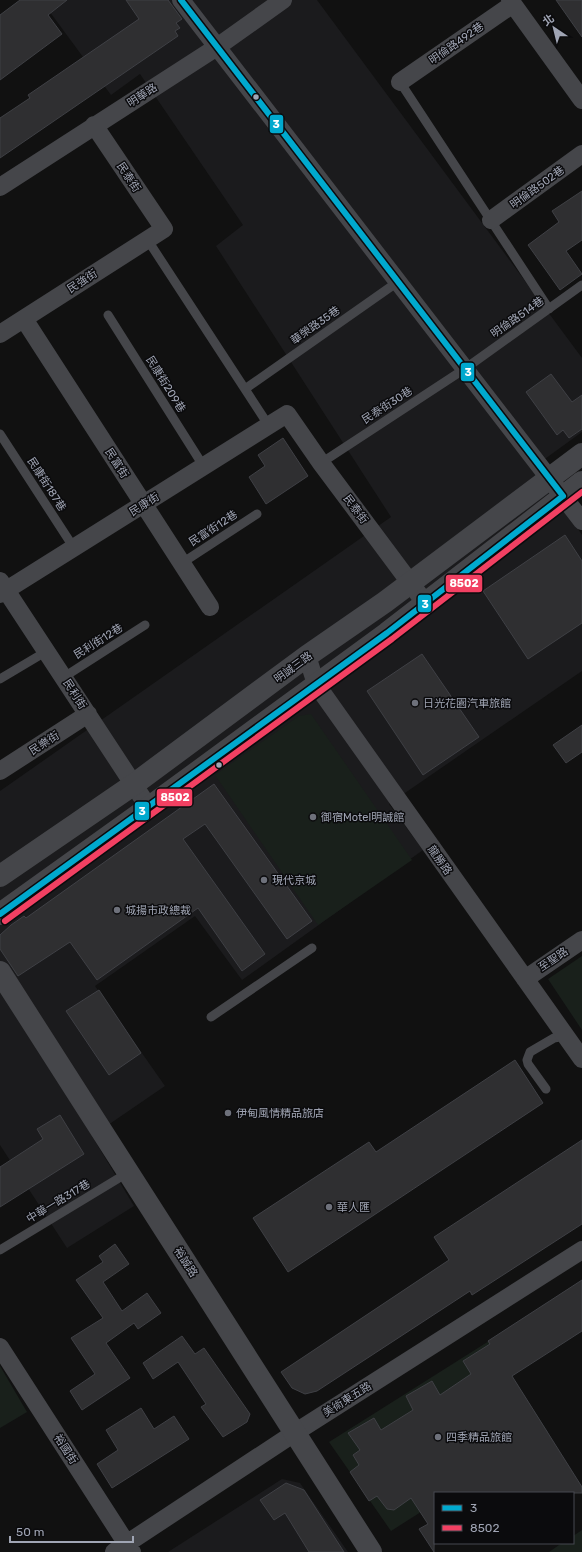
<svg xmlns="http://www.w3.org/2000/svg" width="582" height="1552" viewBox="0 0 582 1552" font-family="Rubik,'Noto Sans TC',sans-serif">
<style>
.built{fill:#1b1b1d}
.green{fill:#19201b}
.building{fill:#2f2f31;stroke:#3f4045}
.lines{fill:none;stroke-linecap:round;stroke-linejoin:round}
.service{stroke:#45464a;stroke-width:9}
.minor{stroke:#45464a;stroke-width:18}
.tertiary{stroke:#45464a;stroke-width:22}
.bus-1-casing{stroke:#0b0b0d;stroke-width:9}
.bus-2-casing{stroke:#0b0b0d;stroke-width:9}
.bus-1{stroke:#00a9ce;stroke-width:6}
.bus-2{stroke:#f24062;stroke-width:6}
.bus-dot{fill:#a0a5b4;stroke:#0b0b0d;stroke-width:1.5}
.poi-dot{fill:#6e717b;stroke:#0b0b0d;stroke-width:1.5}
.labels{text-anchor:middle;stroke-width:3;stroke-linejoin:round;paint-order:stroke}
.street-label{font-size:11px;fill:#a0a5b4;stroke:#0b0b0d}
.poi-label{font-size:11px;fill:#a0a5b4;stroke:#0b0b0d;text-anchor:start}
.line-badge{stroke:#0b0b0d;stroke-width:1.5}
.badge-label{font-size:11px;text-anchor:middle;font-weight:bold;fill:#fff}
</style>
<rect width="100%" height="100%" fill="#111"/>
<path class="built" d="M41 0H317L582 358V432L531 469 566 511 582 535V671L389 804 423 850 242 980 195 916 95 986 165 1086 92 1136 134 1206 67 1248 0 1145V791L391 517 216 246 243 225 140 74 111 95Z
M282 1479 300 1483 348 1552H168Z"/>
<path class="green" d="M311 714 412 860 318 925 215 775 299 716Z
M582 956V1030L548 979Z
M489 1341 548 1432 452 1493H435V1503L391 1531 329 1442Z
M0 1366 27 1412 0 1428Z
M582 1530V1552H549L562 1543H573V1536Z"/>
<path class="building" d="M20 0H67L48 15 62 34 0 80V15Z
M126 0H168L182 19 176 23 180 28 175 31 178 36 0 158V118L30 98 28 95 139 19Z
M556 0H582V37Z
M582 191V240L566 251 582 274 560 290 528 245 559 222 552 211Z
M551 374 572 402 582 395V429L569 438 563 430 557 435 526 392Z
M283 438 308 476 266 504 249 477 265 466 258 455Z
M565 535 582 561V623L528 659 483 591Z
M422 654 479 737 423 775 367 691Z
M582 725V752L566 763 553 745Z
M214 784 312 921 287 939 205 824 183 839 265 954 242 971 198 908 97 980 70 942 18 976 0 949V935L11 925 24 916 26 918Z
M99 990 141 1053 109 1075 66 1011Z
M515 1060 543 1103 288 1272 253 1218 369 1142 376 1152Z
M60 1115 84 1154 0 1207V1167L43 1139 37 1129Z
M582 1140V1224L472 1295 470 1291 317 1391 305 1394 292 1388 281 1372 449 1260 434 1237Z
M115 1244 129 1264 103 1282 122 1311 147 1293 161 1313 138 1329 134 1323 106 1343 130 1378 82 1410 70 1391 95 1374 71 1338 103 1318 76 1280 103 1262 99 1256Z
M582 1280V1331L512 1376 582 1487V1493H435L434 1552 419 1529 428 1524 411 1498 394 1510 387 1509 377 1496 369 1501 350 1472 359 1465 353 1455 360 1450 348 1433 374 1418 381 1430 413 1410 406 1396 432 1381 440 1395 471 1374 463 1361 490 1344 488 1341Z
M182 1336 195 1354 204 1348 250 1414 247 1422 223 1437 201 1407 206 1404 178 1362 153 1379 143 1363Z
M141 1408 154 1429 174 1416 189 1439 112 1488 97 1464 118 1450 106 1430Z
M286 1483 304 1490 344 1552H309L285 1513 274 1520 260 1500Z"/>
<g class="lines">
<path class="service" d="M400 82 549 309
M147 239 269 426
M108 315 204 467
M245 389 399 281
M0 434 74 548
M321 463 466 368 582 285
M182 563 257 514
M64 677 145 625
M0 679 47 651
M211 1017 312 948
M546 1089 528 1064 527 1060 530 1052 554 1038 559 1037 567 1039
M0 1250 129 1172"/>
<path class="minor" d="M181 0 582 521
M510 0 582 100
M400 82 513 4
M0 187 217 47 283 0
M491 220 582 154
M24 319 210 607
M0 334 164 229 94 125
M0 581 149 808
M0 594 287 414 321 463 426 604
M307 656 316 684 582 1059
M0 771 88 714
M525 979 582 940
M0 1347 132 1552
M114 1552 296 1432 582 1250"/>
<path class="tertiary" d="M0 876 133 785 307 656 385 602 582 454
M0 914 155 803 387 633 582 482
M0 972 371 1552"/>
<defs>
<path id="bus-1" d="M181 0 563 496
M0 914 387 633 563 496"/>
<path id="bus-2" d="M5 921 392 639 582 492"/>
</defs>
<use href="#bus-1" class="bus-1-casing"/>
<use href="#bus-2" class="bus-2-casing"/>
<use href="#bus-1" class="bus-1"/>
<use href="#bus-2" class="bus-2"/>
</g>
<g class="bus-dot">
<circle cx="256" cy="97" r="3.5"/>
<circle cx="219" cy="765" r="3.5"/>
</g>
<g class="poi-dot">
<circle cx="415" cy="703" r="4"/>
<circle cx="313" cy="817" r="4"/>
<circle cx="264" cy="880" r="4"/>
<circle cx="117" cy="910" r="4"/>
<circle cx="228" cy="1113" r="4"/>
<circle cx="329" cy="1207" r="4"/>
<circle cx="438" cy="1437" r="4"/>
</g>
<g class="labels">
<g class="street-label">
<text transform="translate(456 43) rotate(-35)" y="4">明倫路492巷</text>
<text transform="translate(142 95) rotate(-33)" y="4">明華路</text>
<text transform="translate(129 177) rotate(56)" y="4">民泰街</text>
<text transform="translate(537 187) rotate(-36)" y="4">明倫路502巷</text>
<text transform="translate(82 281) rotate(-33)" y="4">民強街</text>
<text transform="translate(517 317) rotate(-35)" y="4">明倫路514巷</text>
<text transform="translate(315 325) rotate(-35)" y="4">華榮路35巷</text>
<text transform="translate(166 384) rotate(58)" y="4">民康街209巷</text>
<text transform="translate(387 405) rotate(-33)" y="4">民泰街30巷</text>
<text transform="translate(117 463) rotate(57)" y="4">民富街</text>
<text transform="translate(47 484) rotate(57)" y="4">民康街187巷</text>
<text transform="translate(144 504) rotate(-32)" y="4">民康街</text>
<text transform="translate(356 509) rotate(53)" y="4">民泰街</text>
<text transform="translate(213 528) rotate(-33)" y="4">民富街12巷</text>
<text transform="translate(98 641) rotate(-32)" y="4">民利街12巷</text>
<text transform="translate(293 667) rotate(-36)" y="4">明誠三路</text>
<text transform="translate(75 694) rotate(57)" y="4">民利街</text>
<text transform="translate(44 743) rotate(-33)" y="4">民樂街</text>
<text transform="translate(440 860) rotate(55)" y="4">龍勝路</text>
<text transform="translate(553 959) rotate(-34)" y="4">至聖路</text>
<text transform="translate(58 1201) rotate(-31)" y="4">中華一路317巷</text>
<text transform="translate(186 1262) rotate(57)" y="4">裕誠路</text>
<text transform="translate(347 1399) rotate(-32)" y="4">美術東五路</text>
<text transform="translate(66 1449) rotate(57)" y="4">裕國街</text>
</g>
<g class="poi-label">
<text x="423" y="707">日光花園汽車旅館</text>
<text x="321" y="821">御宿Motel明誠館</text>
<text x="272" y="884">現代京城</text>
<text x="125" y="914">城揚市政總裁</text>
<text x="236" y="1117">伊甸風情精品旅店</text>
<text x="337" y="1211">華人匯</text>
<text x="446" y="1441">四季精品旅館</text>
</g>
</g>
<g class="line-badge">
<rect x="269" y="114" width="15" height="20" rx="4" fill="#00a9ce"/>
<rect x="460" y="362" width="15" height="20" rx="4" fill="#00a9ce"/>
<rect x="445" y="574" width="38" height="19" rx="4" fill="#f24062"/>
<rect x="417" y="594" width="15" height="19" rx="4" fill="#00a9ce"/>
<rect x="156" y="788" width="37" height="19" rx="4" fill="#f24062"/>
<rect x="134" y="801" width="16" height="20" rx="4" fill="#00a9ce"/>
</g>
<g class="badge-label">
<text x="276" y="128">3</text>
<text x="468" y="376">3</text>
<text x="464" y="587">8502</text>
<text x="425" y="608">3</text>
<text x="175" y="801">8502</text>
<text x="142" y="815">3</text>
</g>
<rect x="434" y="1492" width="140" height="52" fill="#0b0b0d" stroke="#474950"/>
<rect x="442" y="1505" width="20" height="6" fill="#00a9ce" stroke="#474950"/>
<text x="470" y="1512" font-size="12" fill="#a0a5b4">3</text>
<rect x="442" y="1525" width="20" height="6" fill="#f24062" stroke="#474950"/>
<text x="470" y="1532" font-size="12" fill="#a0a5b4">8502</text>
<g transform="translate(554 28) rotate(325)" stroke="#0b0b0d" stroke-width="3" paint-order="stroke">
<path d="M0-3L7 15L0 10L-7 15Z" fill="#a0a5b4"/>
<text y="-6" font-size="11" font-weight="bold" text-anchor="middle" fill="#a0a5b4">北</text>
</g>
<path d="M10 1536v6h123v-6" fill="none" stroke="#a0a5b4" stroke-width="2"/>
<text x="16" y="1536" font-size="12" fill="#a0a5b4" stroke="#0b0b0d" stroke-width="3" paint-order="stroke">50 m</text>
</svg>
